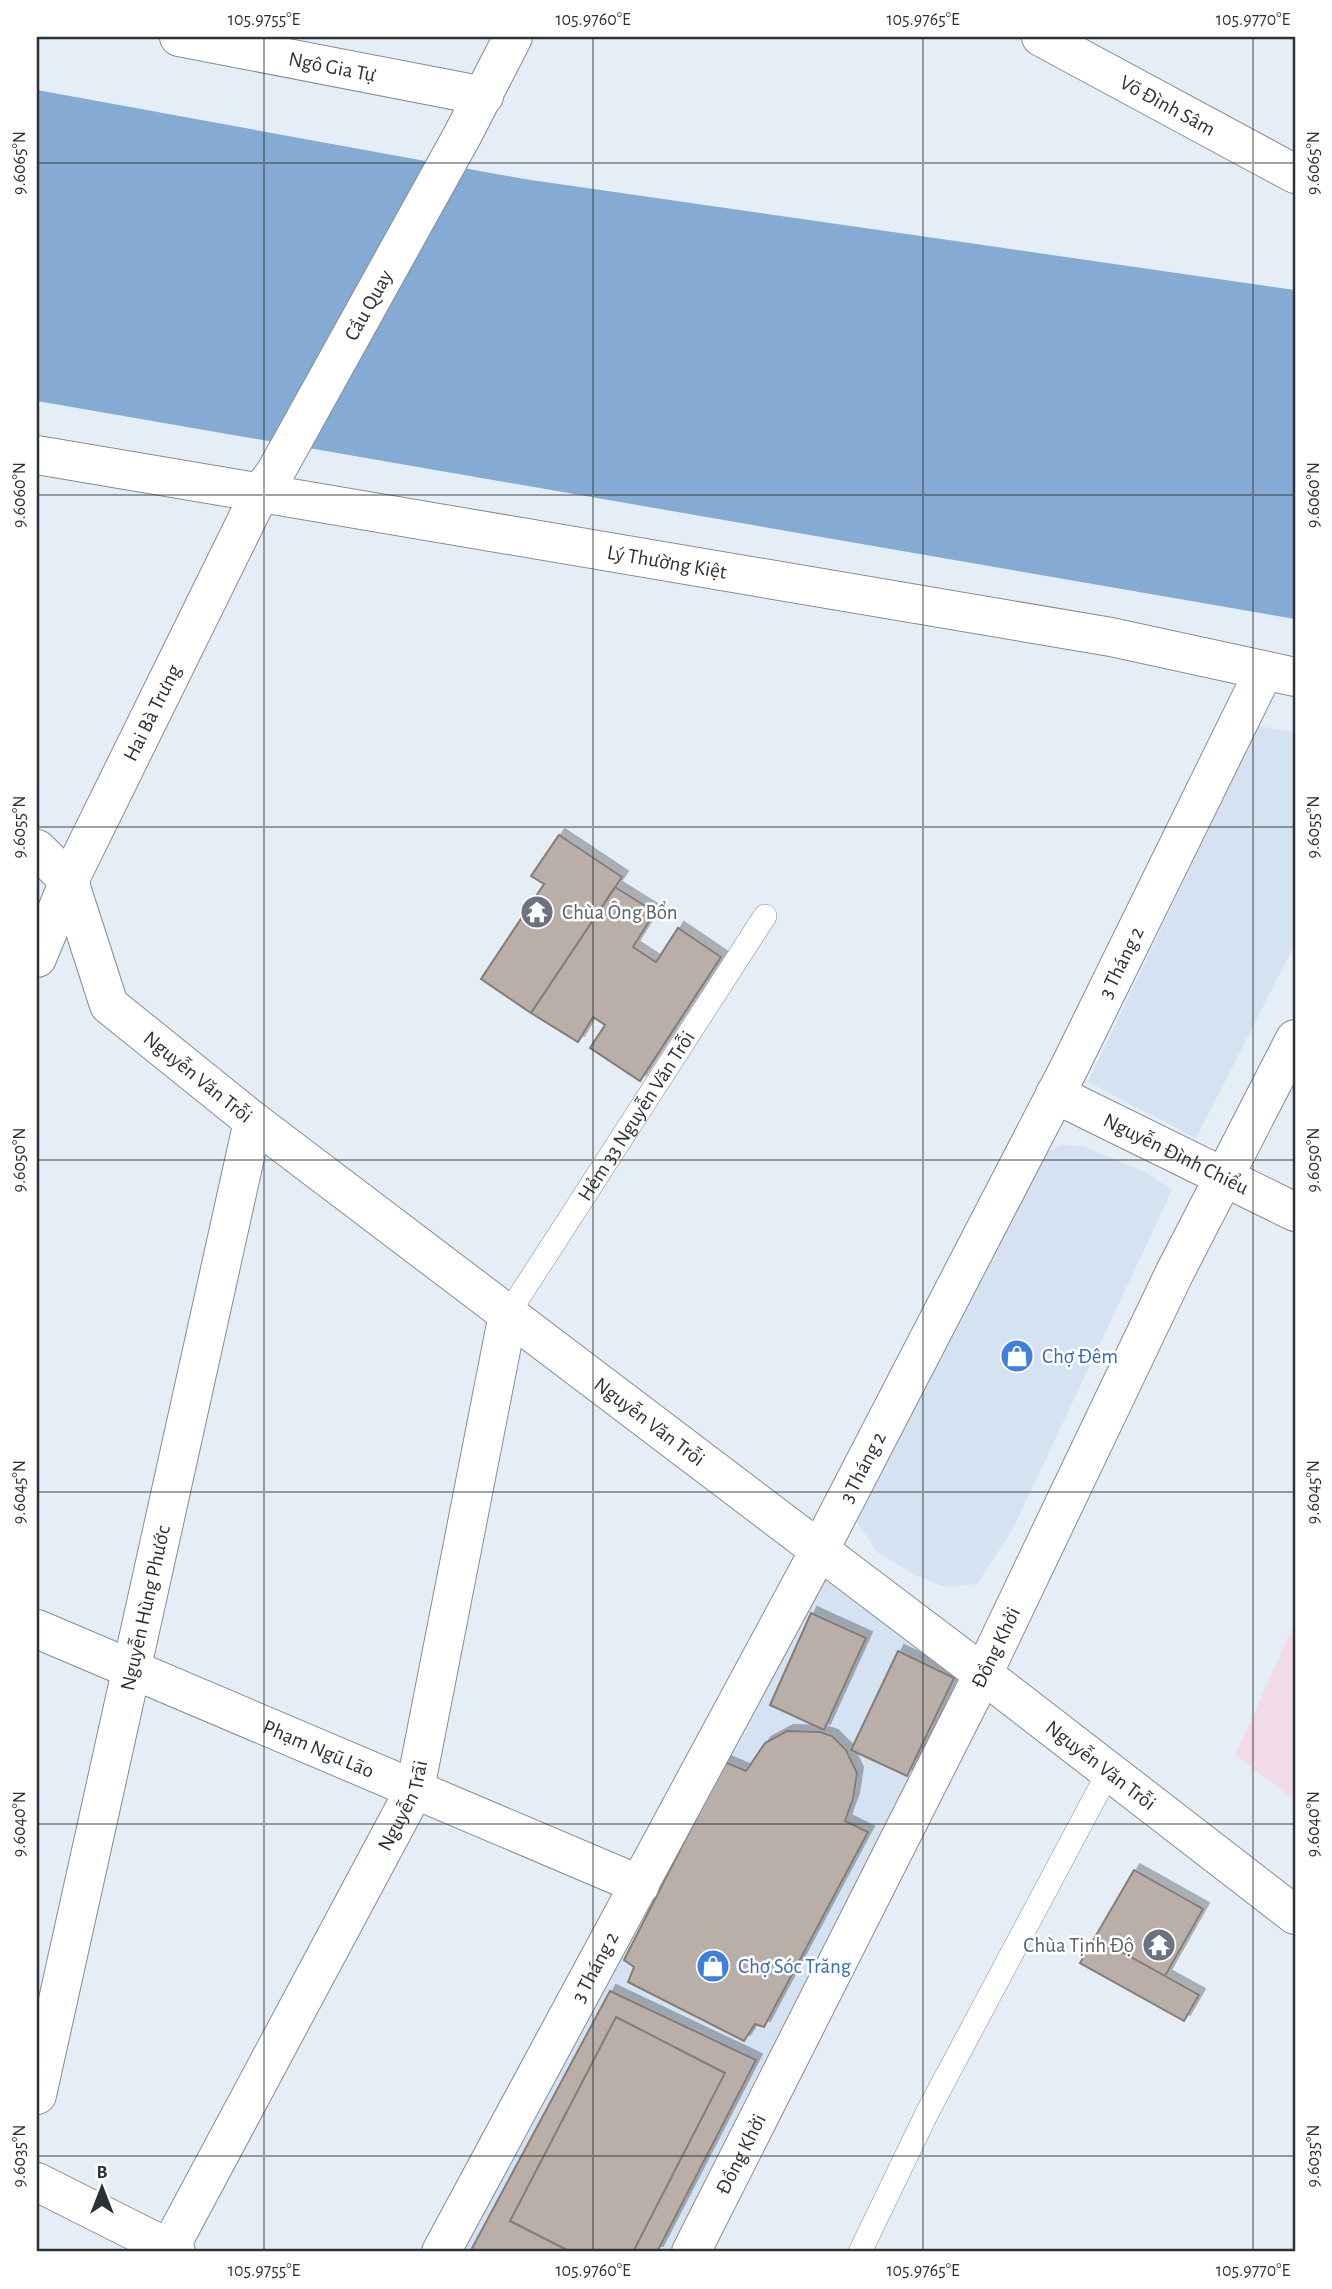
<svg xmlns="http://www.w3.org/2000/svg" width="1332" height="2289" viewBox="0 0 1332 2289" font-family="'Alegreya Sans',sans-serif">
<style>
.built{fill:#d4e2f1}
.education{fill:#f1dbe9}
.water{fill:#85abd5}
.building{fill:#b9aea8;stroke:#867c76;stroke-width:2;filter:url(#shadow)}
.lines{fill:none;stroke-linecap:round;stroke-linejoin:round}
.service-casing{stroke:#858d95;stroke-width:24}
.minor-casing{stroke:#858d95;stroke-width:40}
.tertiary-casing{stroke:#858d95;stroke-width:40}
.primary-casing{stroke:#858d95;stroke-width:40}
.service{stroke:#fff;stroke-width:23}
.minor{stroke:#fff;stroke-width:38}
.tertiary{stroke:#fff;stroke-width:38}
.primary{stroke:#fff;stroke-width:38}
.ticks{fill:none;stroke:#2d3034;stroke-width:2;stroke-opacity:0.45}
.labels{text-anchor:middle;stroke-width:5;stroke-linejoin:round;paint-order:stroke}
.street-label{font-size:21px;fill:#2d3034;stroke:#fff}
.worship-label{font-size:21px;fill:#5b616d;stroke:#fff;text-anchor:start}
.shop-label{font-size:21px;fill:#366cbe;stroke:#fff;text-anchor:start}
.neatline{fill:none;stroke:#2d3034;stroke-width:2.5}
.ticks-label{font-size:18px;text-anchor:middle;fill:#2d3034}
</style>
<defs>
<filter id="shadow"><feDropShadow dx="6" dy="-6" stdDeviation="0" flood-color="#0004"/></filter>
</defs>
<rect width="100%" height="100%" fill="#e5eef7"/>
<path class="built" d="M1258 726 1295 732V944L1196 1138 1088 1082Z
M1060 1145 1083 1146 1145 1172 1172 1190 1013 1529 977 1584 946 1587 915 1575 877 1552 857 1522 1039 1158Z
M815 1566 969 1680 675 2252H453Z"/>
<path class="education" d="M1295 1622V1800L1235 1755Z"/>
<path class="water" d="M37 90 524 179 1295 290V619L37 401Z"/>
<path class="building" d="M559 835 622 877 531 1013 481 979 544 884 531 876Z
M615 887 655 912 633 947 656 962 678 928 721 957 640 1081 590 1048 605 1025 593 1017 578 1042 531 1013Z
M811 1613 866 1638 824 1730 770 1705Z
M898 1651 954 1678 907 1776 851 1750Z
M787 1731 820 1732 832 1736 846 1750 857 1773 853 1799 845 1821 868 1832 764 2027 755 2024 744 2041 628 1982 634 1967 624 1960 725 1762 746 1771 765 1743Z
M1134 1870 1203 1909 1165 1976 1095 1937Z
M1095 1937 1199 1995 1184 2021 1080 1963Z
M610 1991 756 2060 657 2252H470Z
M616 2017 725 2073 633 2252H571L510 2221Z"/>
<g class="lines">
<defs>
<g id="service">
<path id="s1" d="M508 1314 765 916"/>
<path d="M860 2252 928 2111 1109 1771"/>
</g>
<g id="minor">
<path id="s2" d="M1041 37 1295 174"/>
<path id="s3" d="M37 849 69 881 109 1005 253 1121 983 1674"/>
<path id="s4" d="M37 1629 640 1885"/>
<path id="s5" d="M37 2095 253 1121"/>
<path d="M37 2182 176 2252"/>
<path id="s6" d="M169 2249 415 1789 508 1314"/>
<path id="s7" d="M441 2252 820 1549 1069 1068 1264 671"/>
<path id="s8" d="M691 2252 983 1674 1174 1274 1295 1039"/>
</g>
<g id="tertiary">
<path id="s9" d="M179 37 484 96"/>
<path id="s10" d="M37 455 1111 637 1295 677"/>
<path id="s11" d="M1055 1094 1295 1212"/>
<path id="s12" d="M983 1674 1295 1915"/>
</g>
<g id="primary">
<path id="s13" d="M37 958 69 881 260 493 275 473 462 136 513 37"/>
</g>
</defs>
<use href="#service" class="service-casing"/>
<use href="#minor" class="minor-casing"/>
<use href="#tertiary" class="tertiary-casing"/>
<use href="#primary" class="primary-casing"/>
<use href="#service" class="service"/>
<use href="#minor" class="minor"/>
<use href="#tertiary" class="tertiary"/>
<use href="#primary" class="primary"/>
</g>
<path class="ticks" d="M264 37V2252M593 37V2252M923 37V2252M1253 37V2252M37 163H1295M37 495H1295M37 827H1295M37 1160H1295M37 1492H1295M37 1824H1295M37 2156H1295"/>
<defs>
<symbol id="temple-disc" viewBox="-11 -11 22 22"><circle r="9.5" fill="#6b7280" stroke="#fff"/><path d="M0-6L5-2H3V0L6.5 2.5H4V6H1.5V3h-3V6H-4V2.5H-6.5L-3 0V-2H-5Z" fill="#fff"/></symbol>
<symbol id="shop-disc" viewBox="-11 -11 22 22"><circle r="9.5" fill="#3f7fe0" stroke="#fff"/><path d="M-5-2.5h2.3a2.7 3.5 0 0 1 5.4 0H5L5.5 6h-11ZM-1.5-2.5h3a1.5 2.3 0 0 0-3 0Z" fill="#fff"/></symbol>
</defs>
<g fill-rule="evenodd">
<use href="#temple-disc" x="518" y="893" width="38" height="38"/>
<use href="#shop-disc" x="998" y="1337" width="38" height="38"/>
<use href="#temple-disc" x="1140" y="1926" width="38" height="38"/>
<use href="#shop-disc" x="694" y="1947" width="38" height="38"/>
</g>
<g class="labels">
<g class="street-label">
<text dy="7" stroke="none"><textPath href="#s9" startOffset="156">Ngô Gia Tự</textPath></text>
<text dy="7" stroke="none"><textPath href="#s2" startOffset="144">Võ Đình Sâm</textPath></text>
<text dy="7" stroke="none"><textPath href="#s13" startOffset="733">Cầu Quay</textPath></text>
<text dy="7" stroke="none"><textPath href="#s10" startOffset="639">Lý Thường Kiệt</textPath></text>
<text dy="7" stroke="none"><textPath href="#s13" startOffset="271">Hai Bà Trưng</textPath></text>
<text dy="7" stroke="none"><textPath href="#s7" startOffset="1458">3 Tháng 2</textPath></text>
<text dy="7" stroke="none"><textPath href="#s3" startOffset="290">Nguyễn Văn Trỗi</textPath></text>
<text dy="7" stroke="none"><textPath href="#s1" startOffset="236">Hẻm 33 Nguyễn Văn Trỗi</textPath></text>
<text dy="7" stroke="none"><textPath href="#s11" startOffset="135">Nguyễn Đình Chiểu</textPath></text>
<text dy="7" stroke="none"><textPath href="#s3" startOffset="858">Nguyễn Văn Trỗi</textPath></text>
<text dy="7" stroke="none"><textPath href="#s7" startOffset="891">3 Tháng 2</textPath></text>
<text dy="7" stroke="none"><textPath href="#s5" startOffset="499">Nguyễn Hùng Phước</textPath></text>
<text dy="7" stroke="none"><textPath href="#s8" startOffset="677">Đồng Khởi</textPath></text>
<text dy="7" stroke="none"><textPath href="#s4" startOffset="306">Phạm Ngũ Lão</textPath></text>
<text dy="7" stroke="none"><textPath href="#s12" startOffset="149">Nguyễn Văn Trỗi</textPath></text>
<text dy="7" stroke="none"><textPath href="#s6" startOffset="502">Nguyễn Trãi</textPath></text>
<text dy="7" stroke="none"><textPath href="#s7" startOffset="324">3 Tháng 2</textPath></text>
<text dy="7" stroke="none"><textPath href="#s8" startOffset="110">Đồng Khởi</textPath></text>
</g>
<g class="worship-label">
<text x="562" y="919">Chùa Ông Bổn</text>
<text x="1134" y="1952" text-anchor="end">Chùa Tịnh Độ</text>
</g>
<g class="shop-label">
<text x="1042" y="1363">Chợ Đêm</text>
<text x="738" y="1973">Chợ Sóc Trăng</text>
</g>
</g>
<rect width="1332" height="2289" fill="none" stroke="#ffffff" stroke-width="77"/>
<g transform="translate(102 2188)" stroke="#ffffff" stroke-width="5" paint-order="stroke">
<path d="M0-5L12 26L0 18L-12 26Z" fill="#2d3034"/>
<text y="-10" font-size="19" font-weight="bold" text-anchor="middle" fill="#2d3034">B</text>
</g>
<rect x="38" y="38" width="1256" height="2212" class="neatline"/>
<g class="ticks-label">
<text x="264" y="25">105.9755°E</text>
<text x="593" y="25">105.9760°E</text>
<text x="923" y="25">105.9765°E</text>
<text x="1253" y="25">105.9770°E</text>
<text transform="translate(19 163) rotate(-90)" y="6">9.6065°N</text>
<text transform="translate(1313 163) rotate(-90)" y="6">9.6065°N</text>
<text transform="translate(19 495) rotate(-90)" y="6">9.6060°N</text>
<text transform="translate(1313 495) rotate(-90)" y="6">9.6060°N</text>
<text transform="translate(19 827) rotate(-90)" y="6">9.6055°N</text>
<text transform="translate(1313 827) rotate(-90)" y="6">9.6055°N</text>
<text transform="translate(19 1160) rotate(-90)" y="6">9.6050°N</text>
<text transform="translate(1313 1160) rotate(-90)" y="6">9.6050°N</text>
<text transform="translate(19 1492) rotate(-90)" y="6">9.6045°N</text>
<text transform="translate(1313 1492) rotate(-90)" y="6">9.6045°N</text>
<text transform="translate(19 1824) rotate(-90)" y="6">9.6040°N</text>
<text transform="translate(1313 1824) rotate(-90)" y="6">9.6040°N</text>
<text transform="translate(19 2156) rotate(-90)" y="6">9.6035°N</text>
<text transform="translate(1313 2156) rotate(-90)" y="6">9.6035°N</text>
<text x="264" y="2276">105.9755°E</text>
<text x="593" y="2276">105.9760°E</text>
<text x="923" y="2276">105.9765°E</text>
<text x="1253" y="2276">105.9770°E</text>
</g>
</svg>
